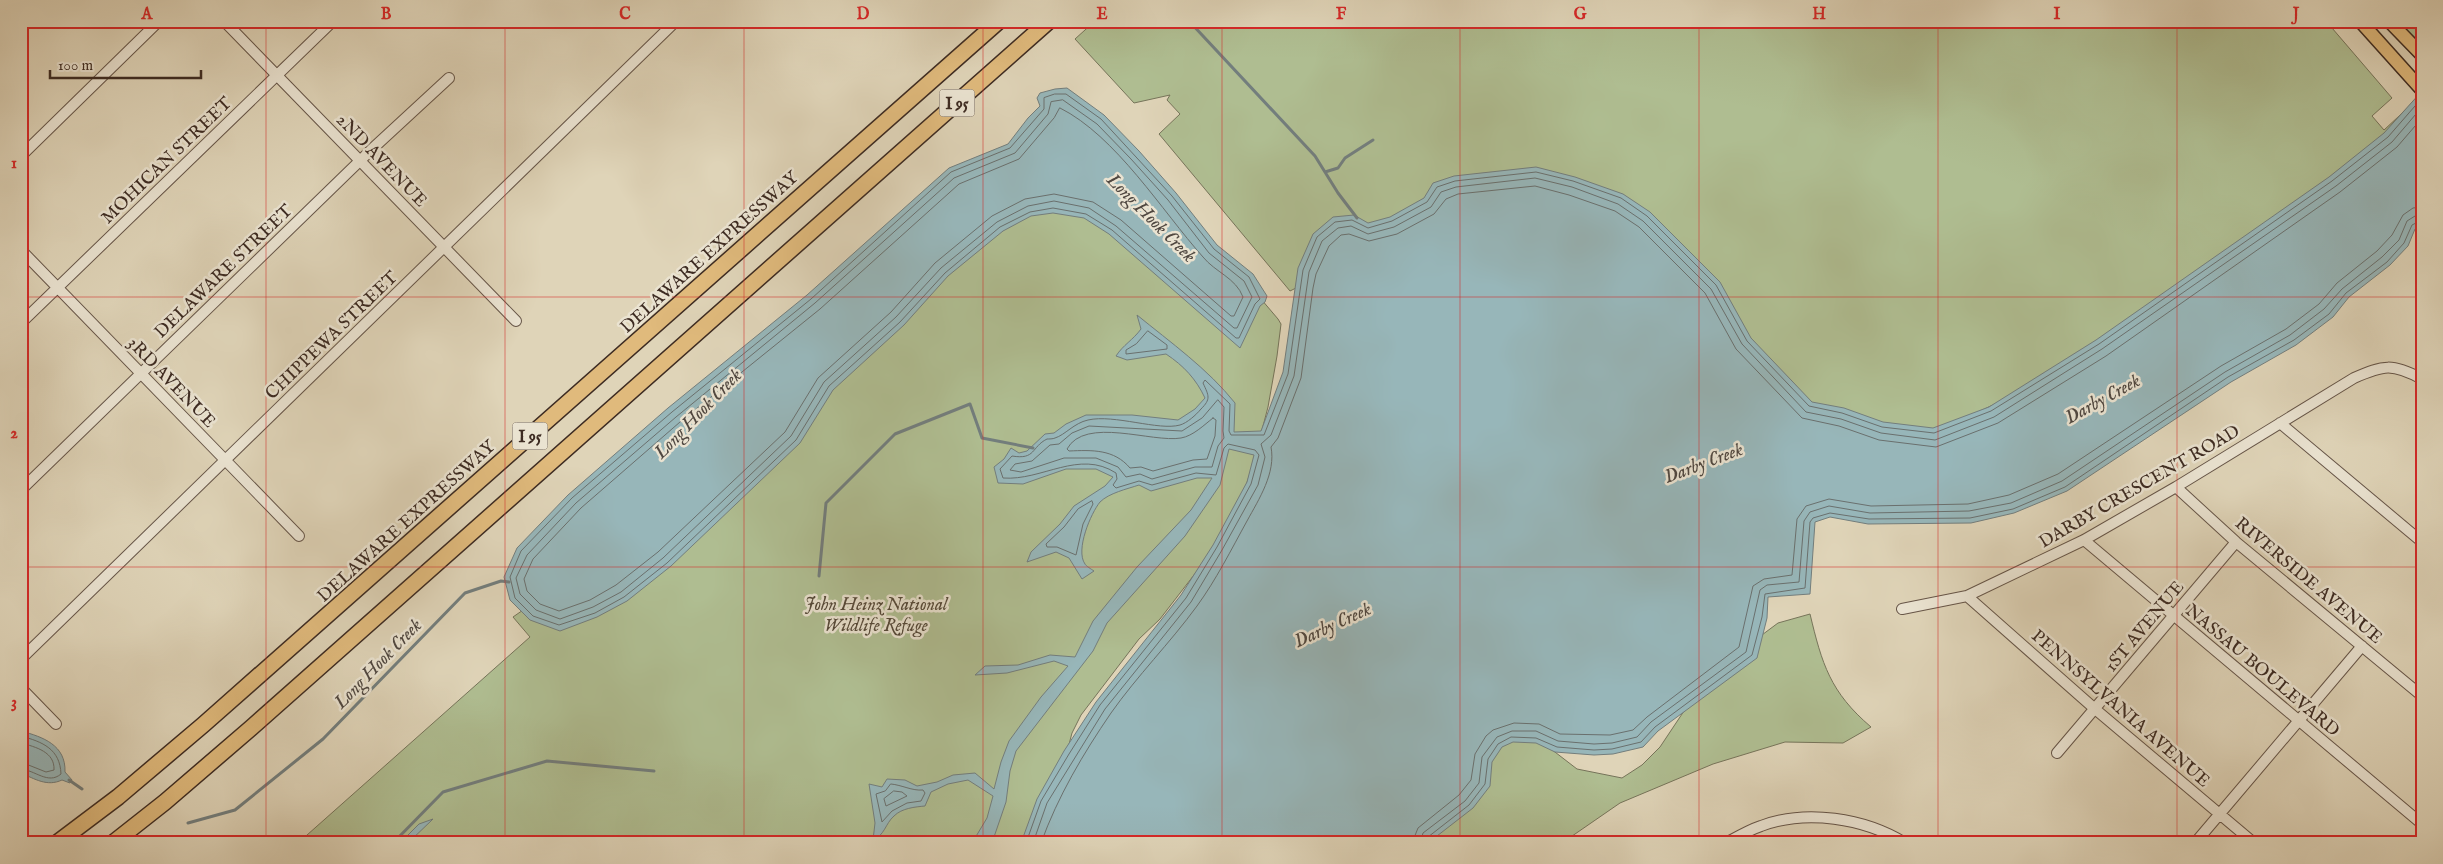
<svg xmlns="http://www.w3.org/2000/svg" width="2443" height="864" viewBox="0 0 2443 864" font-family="'IM FELL English',serif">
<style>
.green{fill:#afbd91;stroke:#76745a}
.water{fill:#97b6b9;stroke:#737e7d}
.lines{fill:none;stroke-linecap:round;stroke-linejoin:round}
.shore{stroke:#6a706e;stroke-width:1}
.stream{stroke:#737e7d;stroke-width:3}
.minor-casing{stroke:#665548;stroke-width:12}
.major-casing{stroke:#3d2b22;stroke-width:15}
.highway-casing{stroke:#3d2b22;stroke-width:18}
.minor{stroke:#eae3d1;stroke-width:10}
.major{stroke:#e0ba7c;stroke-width:12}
.highway{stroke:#e0ba7c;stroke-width:15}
.grid{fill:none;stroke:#d62828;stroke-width:1;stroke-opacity:0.55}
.labels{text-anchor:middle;stroke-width:5;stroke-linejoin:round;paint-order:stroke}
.shield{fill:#eae3d1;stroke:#716256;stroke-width:1}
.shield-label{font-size:16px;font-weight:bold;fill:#3d2b22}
.street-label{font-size:18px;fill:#3d2b22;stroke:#eae3d1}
.park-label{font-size:18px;font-style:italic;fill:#544838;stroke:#eae3d1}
.water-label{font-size:19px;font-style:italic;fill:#4f4740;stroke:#eae3d1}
.neatline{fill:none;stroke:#d62828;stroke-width:2}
.grid-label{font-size:16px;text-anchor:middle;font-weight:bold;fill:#d62828}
</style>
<rect width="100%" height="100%" fill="#dfd4b8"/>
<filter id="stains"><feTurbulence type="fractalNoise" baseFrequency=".004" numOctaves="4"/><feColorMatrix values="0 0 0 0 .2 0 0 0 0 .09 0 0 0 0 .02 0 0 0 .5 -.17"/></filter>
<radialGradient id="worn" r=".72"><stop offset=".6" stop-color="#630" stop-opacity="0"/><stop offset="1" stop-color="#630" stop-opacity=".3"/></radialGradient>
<path class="green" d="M1095 21H2326L2392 98 2372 116 2384 130 2413 103 2385 142 2042 382 1918 440 1298 287 1290 291 1159 134 1180 114 1167 100 1170 95 1134 103 1075 39Z
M2390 21H2422V55Z
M1159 179 1278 319 1281 324 1277 356 1268 407 1252 468 1245 488 1214 549 1160 619 1139 639 1081 715 1072 733 1043 843H298L530 637 513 617 575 574 1005 217Z
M1810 614C1822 664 1830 692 1871 727L1843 743 1785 742 1713 764 1620 803 1562 843H1384L1516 722 1577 769 1622 778 1642 765 1660 747 1682 714 1723 664 1778 623Z"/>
<path class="water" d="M1067 88 1104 115 1139 151 1176 193 1217 245 1253 274 1267 296 1265 302 1260 306 1240 348 1109 234 1084 218 1053 213 1031 216 1003 231 948 276 904 325 833 390 800 443 671 566 627 601 597 617 560 631 530 620 510 600 504 577 517 548 568 495 668 408 807 295 949 168 1008 144 1028 118 1040 106 1037 98 1040 93 1055 89Z
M2422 91V224L2415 229 2408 246 2390 265 2349 297 2333 317 2296 345 2231 382 2067 491 2014 513 1971 523 1868 524 1830 517 1815 522 1810 594 1768 597 1767 618 1757 658 1658 731 1643 747 1613 754 1594 755 1555 752 1536 743 1513 742 1502 747 1492 762 1490 786 1473 808 1428 843H1021L1037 799 1064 751 1096 702 1181 595 1213 545 1247 482 1254 455 1229 449 1220 485 1185 536 1107 623 1093 651 1016 751 1010 771 1006 802 994 837 990 843H972L987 818 993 796 968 780 948 784 931 792 925 806C915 807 902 808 894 816 885 824 885 835 873 840L875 823 869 784 882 787 887 779 905 780 917 786 937 782 953 775 975 773 994 789 1001 762 1009 741 1041 697 1068 666 1054 661 1007 673 975 675 985 666 1018 665 1050 655 1075 657 1093 621 1137 567 1191 510 1212 478H1197L1151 491 1139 485C1127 489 1109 493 1100 502 1091 513 1075 550 1085 564 1086 566 1091 569 1094 571L1082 579 1069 558 1056 552 1027 562 1031 552 1060 524 1074 506 1105 486 1113 477 1096 469H1066L1023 484 998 483 994 467 1004 459 1011 448 1019 453 1027 451 1045 434 1054 433 1066 424 1086 415H1132L1178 420 1195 409 1205 398C1196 379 1184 366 1166 354L1127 360 1116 356C1123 345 1133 340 1141 329L1137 315C1170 342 1208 369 1235 403L1234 432 1261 431 1283 372 1298 268 1313 234 1333 217 1354 215 1368 223 1390 217 1424 198 1433 183 1454 176 1536 167 1575 177 1623 194 1650 212 1720 282 1751 338 1812 402 1844 408 1883 422 1933 428 1989 407 2096 340 2329 177 2384 133Z
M21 731C43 737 66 745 65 772L72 780 70 783 62 780C47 787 35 779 21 773Z
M433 819 408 843H400L419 824Z"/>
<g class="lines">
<path class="shore" d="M1055 94H1066L1101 119 1172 196 1214 249 1249 277 1260 299 1255 304 1239 338H1236L1112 230 1086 214 1053 208 1030 212 1000 227 945 273 900 322 829 386 796 440 667 563 624 597 595 613 559 625 533 616 515 598 510 577 521 551 572 498 672 412 811 299 951 172 1010 148 1044 109V98Z
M1063 100 1097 124 1131 159 1168 200 1209 253 1244 281 1252 297 1237 328H1234L1116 226 1089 208 1054 201 1028 206 997 222 941 268 896 317 824 382 791 436 663 558 621 592 593 607 560 619 536 610 520 594 516 578 527 555 576 503 676 417 815 303 954 178 1015 153 1048 114 1051 102Z
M1060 108C1116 136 1162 211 1203 257 1215 272 1236 278 1243 297L1234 316H1231L1121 220 1093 202 1054 194 1025 199 992 216 935 263 891 312 818 378 785 432 658 552 616 585 590 600 559 611 540 604 527 591 524 579 533 559 581 508 680 422 820 309 959 184 1019 159 1054 118Z
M1148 331 1167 345V349L1126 354V350L1136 344Z
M1218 400 1224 407 1223 431 1224 438 1218 446 1212 467H1195L1152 479 1140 474 1126 477 1118 467 1096 458H1064L1021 472 1010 470 1015 464 1032 461 1050 445 1059 444 1072 433 1089 426 1182 431 1202 418Z
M1213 418 1216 420 1215 436 1207 459 1193 460 1153 471 1141 467 1130 468C1114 449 1092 450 1069 451L1067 449C1085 416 1152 443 1181 438 1193 436 1204 425 1213 418Z
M1092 501 1093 504 1083 524 1076 555 1057 547H1047L1046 544 1064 527 1078 509Z
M21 736C43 742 60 749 61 774 48 785 35 770 21 769
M21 743C36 747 55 752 54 770L46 772 21 762
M891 784C902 785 912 791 923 790L925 793 921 801 907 803 892 811 882 822 876 794 885 791Z
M894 791 902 792 907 796 886 806 884 799Z
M1026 843 1041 801 1069 754 1100 705 1186 598 1217 547 1251 484 1259 455 1255 450 1228 444 1224 448 1216 475 1196 473 1152 485 1139 481 1116 488 1113 485 1117 479 1116 473C1079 449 1042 481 1003 478L1000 469 1012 456C1036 460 1031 447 1047 439 1049 439 1053 439 1055 438 1065 435 1074 423 1088 420 1114 414 1159 431 1180 425 1187 423 1196 415 1201 409 1211 399 1209 396 1203 383L1205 380 1230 404 1229 431 1231 435H1264L1288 374 1303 270 1317 237 1335 222 1352 220 1368 228 1392 221 1427 202 1437 187 1455 181 1536 172 1573 181 1621 198 1647 216 1716 285 1747 341 1809 406 1842 413 1882 427 1934 433 1991 411 2099 344 2332 181 2388 137 2422 98
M1033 843 1047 803 1105 709 1191 602 1222 550 1258 485 1265 457 1261 444 1271 435 1294 376 1309 272 1322 241 1338 228 1351 226 1368 234 1394 227 1431 207 1441 192 1456 187 1535 178 1572 187 1618 204 1643 221 1711 289 1742 344 1806 412 1841 419 1881 433 1935 440 1994 417 2102 349 2336 186 2392 142 2422 107
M1041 843C1058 796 1083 754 1111 713 1137 676 1170 643 1197 606 1216 580 1231 550 1247 521 1259 499 1276 473 1271 447L1278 438 1301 378 1313 288 1316 274 1329 246 1341 235 1349 234 1369 241 1397 234 1434 214 1446 199 1458 194 1535 186 1569 195 1615 211 1639 227 1705 293 1736 349 1802 418 1839 426 1879 440 1936 447 1998 423 2106 356 2340 192 2397 147 2422 118
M1412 843 1418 828 1459 795 1471 780 1475 754 1486 736 1493 730 1514 723 1539 724 1560 734 1610 735 1633 730 1647 717 1739 647 1753 586 1764 579 1792 575 1797 519 1806 506 1829 499 1871 506 1968 504 2009 495 2058 474 2221 366 2286 329 2319 304 2337 283 2377 251 2392 235 2403 215 2413 208 2422 207
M1420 843 1423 833 1465 801 1479 783 1482 757 1497 737 1512 731H1536L1558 741 1594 744 1612 743 1637 737 1651 722 1746 652 1760 590 1767 585 1799 582 1804 521 1810 512 1829 506 1870 513 1969 511 2011 503 2062 481 2225 372 2290 335 2324 309 2342 289 2382 257 2399 240 2407 221 2415 216 2422 214
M1426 843 1428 837 1469 805 1485 784 1488 759 1498 744 1511 737 1536 738 1557 747 1594 750 1612 749 1641 742 1655 727 1752 655 1762 617 1765 594 1805 588 1810 522 1813 518 1830 513 1869 519 1970 518 2013 509 2065 487 2228 377 2294 340 2329 314 2346 293 2387 262 2404 243 2412 225 2422 220"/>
<path class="stream" d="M1189 21 1315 156 1338 193 1357 218
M1325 172 1338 168 1345 158 1373 140
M819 576 826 503 895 434 970 404 982 438 1033 448
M69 780 82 789
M188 823 235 810 323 739 465 593 501 581 509 582
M393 843 443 792 547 761 654 771"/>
<defs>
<path id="minor" d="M224 21 516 321
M21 156 159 21
M21 250 299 536
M21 323 333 21
M2280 423 2422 542
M2176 487 2236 542 2422 696
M21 490 371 150 449 78
M2084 540 2422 824
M1967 596 2095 709 2254 843
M1902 609 1967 596 2084 540 2176 487 2354 378C2384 365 2392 363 2422 379
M21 659 676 21
M21 688 56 724
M2057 753 2236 542
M1726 843C1737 837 1749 830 1761 826 1806 809 1864 818 1905 843
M2195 843 2362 646"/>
<path id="major" d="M2360 21 2422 90
M2389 21 2422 55"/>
<path id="highway" d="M57 843 118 797 203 725 999 21
M113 843 165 802 251 728 1049 21"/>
</defs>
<use href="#minor" class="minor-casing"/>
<use href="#major" class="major-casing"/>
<use href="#highway" class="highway-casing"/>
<use href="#minor" class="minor"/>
<use href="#major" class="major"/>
<use href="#highway" class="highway"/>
</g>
<path class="grid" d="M266 21V843M505 21V843M744 21V843M983 21V843M1222 21V843M1460 21V843M1699 21V843M1938 21V843M2177 21V843M21 297H2422M21 567H2422"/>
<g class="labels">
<g class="shield">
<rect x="939.5" y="89.5" width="35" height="27" rx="4"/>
<rect x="512.5" y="422.5" width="35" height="27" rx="4"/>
</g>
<g class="shield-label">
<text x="957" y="109">I 95</text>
<text x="530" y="442">I 95</text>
</g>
<g class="street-label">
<text transform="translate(166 160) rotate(-44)" y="6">MOHICAN STREET</text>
<text transform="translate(382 160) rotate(46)" y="6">2ND AVENUE</text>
<text transform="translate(709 252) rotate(-42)" y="6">DELAWARE EXPRESSWAY</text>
<text transform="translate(223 271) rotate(-44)" y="6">DELAWARE STREET</text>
<text transform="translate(331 335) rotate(-44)" y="6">CHIPPEWA STREET</text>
<text transform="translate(172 382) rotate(46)" y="6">3RD AVENUE</text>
<text transform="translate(2139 486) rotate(-30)" y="6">DARBY CRESCENT ROAD</text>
<text transform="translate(406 521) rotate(-42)" y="6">DELAWARE EXPRESSWAY</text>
<text transform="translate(2309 580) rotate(40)" y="6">RIVERSIDE AVENUE</text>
<text transform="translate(2144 626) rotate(-50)" y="6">1ST AVENUE</text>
<text transform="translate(2263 670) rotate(40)" y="6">NASSAU BOULEVARD</text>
<text transform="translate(2121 708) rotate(41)" y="6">PENNSYLVANIA AVENUE</text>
</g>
<g class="park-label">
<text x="876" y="610">John Heinz National<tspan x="876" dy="21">Wildlife Refuge</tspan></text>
</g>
<g class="water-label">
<text transform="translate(1152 217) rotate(45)" y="7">Long Hook Creek</text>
<text transform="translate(2102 398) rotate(-29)" y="7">Darby Creek</text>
<text transform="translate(697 413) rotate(-46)" y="7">Long Hook Creek</text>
<text transform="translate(1703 462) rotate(-21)" y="7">Darby Creek</text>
<text transform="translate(1332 624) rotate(-25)" y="7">Darby Creek</text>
<text transform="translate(377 663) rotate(-46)" y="7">Long Hook Creek</text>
</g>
</g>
<rect width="2443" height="864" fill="none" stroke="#dfd4b8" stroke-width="55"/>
<path d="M50 70v8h151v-8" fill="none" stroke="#3d2b22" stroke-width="2.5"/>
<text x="58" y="70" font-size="15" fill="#3d2b22" stroke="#eae3d1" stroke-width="4" paint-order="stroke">100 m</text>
<rect x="28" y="28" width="2388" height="808" class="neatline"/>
<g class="grid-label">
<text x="147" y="19">A</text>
<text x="386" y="19">B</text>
<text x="625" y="19">C</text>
<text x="863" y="19">D</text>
<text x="1102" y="19">E</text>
<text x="1341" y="19">F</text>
<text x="1580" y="19">G</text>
<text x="1819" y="19">H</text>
<text x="2057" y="19">I</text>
<text x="2296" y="19">J</text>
<text x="14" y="168">1</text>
<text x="14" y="438">2</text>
<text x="14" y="707">3</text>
</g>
<rect width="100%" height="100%" filter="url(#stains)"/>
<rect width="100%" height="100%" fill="url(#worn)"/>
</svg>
